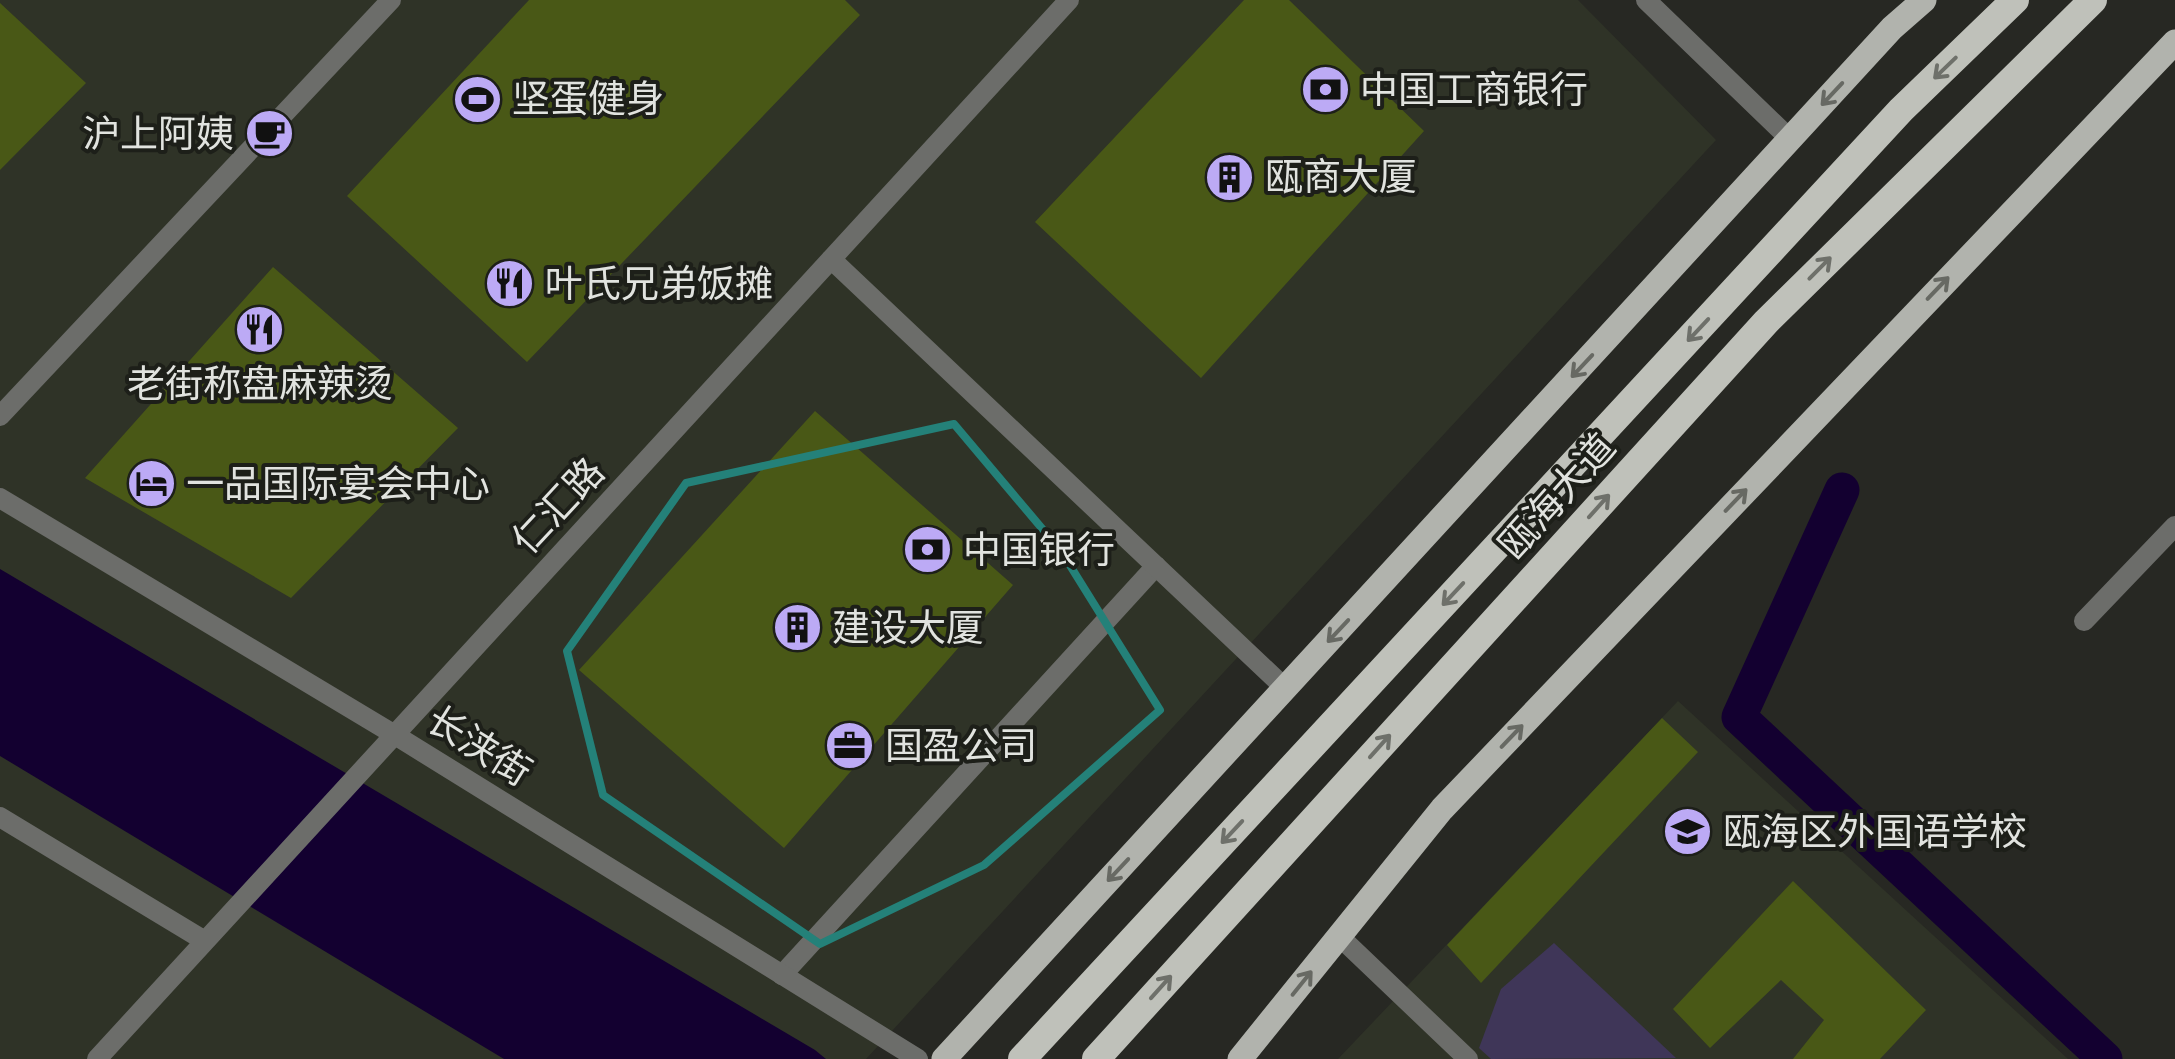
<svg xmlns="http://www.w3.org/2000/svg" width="2175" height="1059" viewBox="0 0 2175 1059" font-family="Signika,'Noto Sans SC',sans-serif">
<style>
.built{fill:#2f3327}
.green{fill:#3f3658}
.water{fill:#130030}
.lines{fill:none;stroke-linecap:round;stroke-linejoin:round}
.canal{stroke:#130030;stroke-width:35}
.building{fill:#495816}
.service{stroke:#6c6d6a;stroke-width:20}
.pedestrian{stroke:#6c6d6a;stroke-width:20}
.minor{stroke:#6c6d6a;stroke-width:20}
.tertiary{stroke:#6c6d6a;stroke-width:20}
.primary{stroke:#b1b3ad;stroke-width:25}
.trunk{stroke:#bfc1ba;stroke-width:28}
.oneway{stroke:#6e706a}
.oneway2{stroke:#676963}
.marked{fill:none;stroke:#248179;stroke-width:8;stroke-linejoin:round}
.labels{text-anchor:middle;stroke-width:8;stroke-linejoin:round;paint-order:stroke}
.poi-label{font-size:38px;fill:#e1e3df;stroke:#1d1f19;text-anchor:start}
.street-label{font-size:38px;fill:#e1e3df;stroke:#1d1f19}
</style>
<rect width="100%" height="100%" fill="#272823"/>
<path class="built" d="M0 0H1578L1716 140 866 1059H0Z
M1678 701 2068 1059H1338Z"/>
<path class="green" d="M1554 943 1676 1058 1491 1059 1479 1048 1501 989Z"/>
<path class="water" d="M0 569 815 1050 826 1059H504L0 756Z"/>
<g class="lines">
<path class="canal" d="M1842 490 1739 717 2105 1059"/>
</g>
<path class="building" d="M529 0H845L860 15 527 362 347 196Z
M1244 0H1289L1424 131 1201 378 1035 222Z
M0 3 86 83 0 170Z
M273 267 458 428 291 598 85 478Z
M815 411 1013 585 784 848 579 670Z
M1662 718 1698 752 1481 983 1447 945Z
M1793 881 1926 1010 1880 1059H1793L1824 1020 1781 980 1710 1048 1673 1009Z"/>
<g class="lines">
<path class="service" d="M1339 936 1468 1059
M782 975 1156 566"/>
<path class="pedestrian" d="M0 416 391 0"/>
<path class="minor" d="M2084 621 2175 526"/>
<path class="tertiary" d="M1646 0 1790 139
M831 259 1285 688
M0 498 395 735 918 1059
M0 817 205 941
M97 1059 1069 0"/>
<path class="primary" d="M944 1059 1892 28 1924 0
M1240 1059 1442 809 2175 42"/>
<path class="trunk" d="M1022 1059 1901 110 2015 0
M1096 1059 1766 322 2093 0"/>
</g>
<defs><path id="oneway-shaft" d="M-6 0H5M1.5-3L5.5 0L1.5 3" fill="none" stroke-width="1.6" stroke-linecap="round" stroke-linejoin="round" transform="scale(2.5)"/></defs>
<g class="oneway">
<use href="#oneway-shaft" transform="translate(1945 68) rotate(136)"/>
<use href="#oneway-shaft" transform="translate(1820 268) rotate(-45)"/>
<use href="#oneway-shaft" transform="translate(1698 330) rotate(133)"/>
<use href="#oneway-shaft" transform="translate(1599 506) rotate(-48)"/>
<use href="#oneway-shaft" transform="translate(1453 594) rotate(133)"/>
<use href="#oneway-shaft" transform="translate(1380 746) rotate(-48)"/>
<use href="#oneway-shaft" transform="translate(1232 832) rotate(133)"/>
<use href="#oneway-shaft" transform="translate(1161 987) rotate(-48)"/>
</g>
<g class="oneway2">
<use href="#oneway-shaft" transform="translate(1832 94) rotate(133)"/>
<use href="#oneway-shaft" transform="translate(1938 288) rotate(-46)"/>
<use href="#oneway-shaft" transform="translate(1582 366) rotate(133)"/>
<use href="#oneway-shaft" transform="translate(1736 500) rotate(-46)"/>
<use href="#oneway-shaft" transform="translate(1338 631) rotate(133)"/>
<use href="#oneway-shaft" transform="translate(1512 736) rotate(-46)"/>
<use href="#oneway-shaft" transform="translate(1118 870) rotate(133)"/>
<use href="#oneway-shaft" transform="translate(1302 983) rotate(-51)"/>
</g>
<path class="marked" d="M954 424 1061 551 1160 710 984 865 820 944 603 795 567 651 686 483Z"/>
<defs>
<symbol id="bank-disc" viewBox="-11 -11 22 22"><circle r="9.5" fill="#bcaaf5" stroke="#1d1f19"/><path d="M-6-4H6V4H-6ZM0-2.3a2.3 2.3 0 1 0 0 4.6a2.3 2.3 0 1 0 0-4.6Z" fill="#111"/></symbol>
<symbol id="stadium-disc" viewBox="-11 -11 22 22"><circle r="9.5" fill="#bcaaf5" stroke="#1d1f19"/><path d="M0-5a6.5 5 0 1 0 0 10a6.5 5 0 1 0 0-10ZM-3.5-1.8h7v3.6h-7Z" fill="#111"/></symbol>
<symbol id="cafe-disc" viewBox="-11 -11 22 22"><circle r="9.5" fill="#bcaaf5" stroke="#1d1f19"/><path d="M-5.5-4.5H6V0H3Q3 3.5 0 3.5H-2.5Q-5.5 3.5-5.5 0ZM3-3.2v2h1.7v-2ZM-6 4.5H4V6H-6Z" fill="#111"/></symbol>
<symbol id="building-disc" viewBox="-11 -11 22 22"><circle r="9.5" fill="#bcaaf5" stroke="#1d1f19"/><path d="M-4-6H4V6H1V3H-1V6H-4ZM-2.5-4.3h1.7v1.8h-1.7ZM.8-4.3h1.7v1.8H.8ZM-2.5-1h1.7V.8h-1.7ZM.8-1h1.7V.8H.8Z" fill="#111"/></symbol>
<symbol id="restaurant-disc" viewBox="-11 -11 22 22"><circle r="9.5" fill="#bcaaf5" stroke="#1d1f19"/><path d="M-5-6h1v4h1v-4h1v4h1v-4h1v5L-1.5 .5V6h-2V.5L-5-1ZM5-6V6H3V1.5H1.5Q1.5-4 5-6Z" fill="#111"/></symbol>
<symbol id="hotel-disc" viewBox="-11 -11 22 22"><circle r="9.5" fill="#bcaaf5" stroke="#1d1f19"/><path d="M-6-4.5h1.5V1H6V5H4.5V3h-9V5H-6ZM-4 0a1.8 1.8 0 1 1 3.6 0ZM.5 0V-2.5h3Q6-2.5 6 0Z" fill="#111"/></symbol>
<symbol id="office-disc" viewBox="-11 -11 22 22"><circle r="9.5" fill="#bcaaf5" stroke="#1d1f19"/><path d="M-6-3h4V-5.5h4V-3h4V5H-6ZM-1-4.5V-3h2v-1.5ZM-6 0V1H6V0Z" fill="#111"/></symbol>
<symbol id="school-disc" viewBox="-11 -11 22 22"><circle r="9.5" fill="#bcaaf5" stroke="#1d1f19"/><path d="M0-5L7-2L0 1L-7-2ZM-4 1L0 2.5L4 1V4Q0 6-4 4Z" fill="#111"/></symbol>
</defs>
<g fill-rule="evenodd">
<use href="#bank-disc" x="1298" y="62" width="55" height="55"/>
<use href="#stadium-disc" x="450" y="72" width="55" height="55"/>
<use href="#cafe-disc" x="242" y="106" width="55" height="55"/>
<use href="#building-disc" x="1202" y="150" width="55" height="55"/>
<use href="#restaurant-disc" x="482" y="256" width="55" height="55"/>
<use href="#restaurant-disc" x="232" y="302" width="55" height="55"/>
<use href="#hotel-disc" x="124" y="456" width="55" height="55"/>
<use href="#bank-disc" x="900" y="522" width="55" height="55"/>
<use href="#building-disc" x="770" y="600" width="55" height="55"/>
<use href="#office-disc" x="822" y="718" width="55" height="55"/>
<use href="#school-disc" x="1660" y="804" width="55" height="55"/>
</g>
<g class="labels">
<g class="poi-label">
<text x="1360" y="103">中国工商银行</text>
<text x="512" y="112">坚蛋健身</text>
<text x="234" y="147" text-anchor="end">沪上阿姨</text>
<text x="1265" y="190">瓯商大厦</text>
<text x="545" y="297">叶氏兄弟饭摊</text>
<text x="260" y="397" text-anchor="middle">老街称盘麻辣烫</text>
<text x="186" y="497">一品国际宴会中心</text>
<text x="963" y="563">中国银行</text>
<text x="832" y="641">建设大厦</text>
<text x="885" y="759">国盈公司</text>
<text x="1723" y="845">瓯海区外国语学校</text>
</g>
<g class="street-label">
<text transform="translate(1557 496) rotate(-48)" y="13">瓯海大道</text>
<text transform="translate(558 506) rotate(-47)" y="13">仁汇路</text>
<text transform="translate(479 746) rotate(32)" y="13">长浃街</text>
</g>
</g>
</svg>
